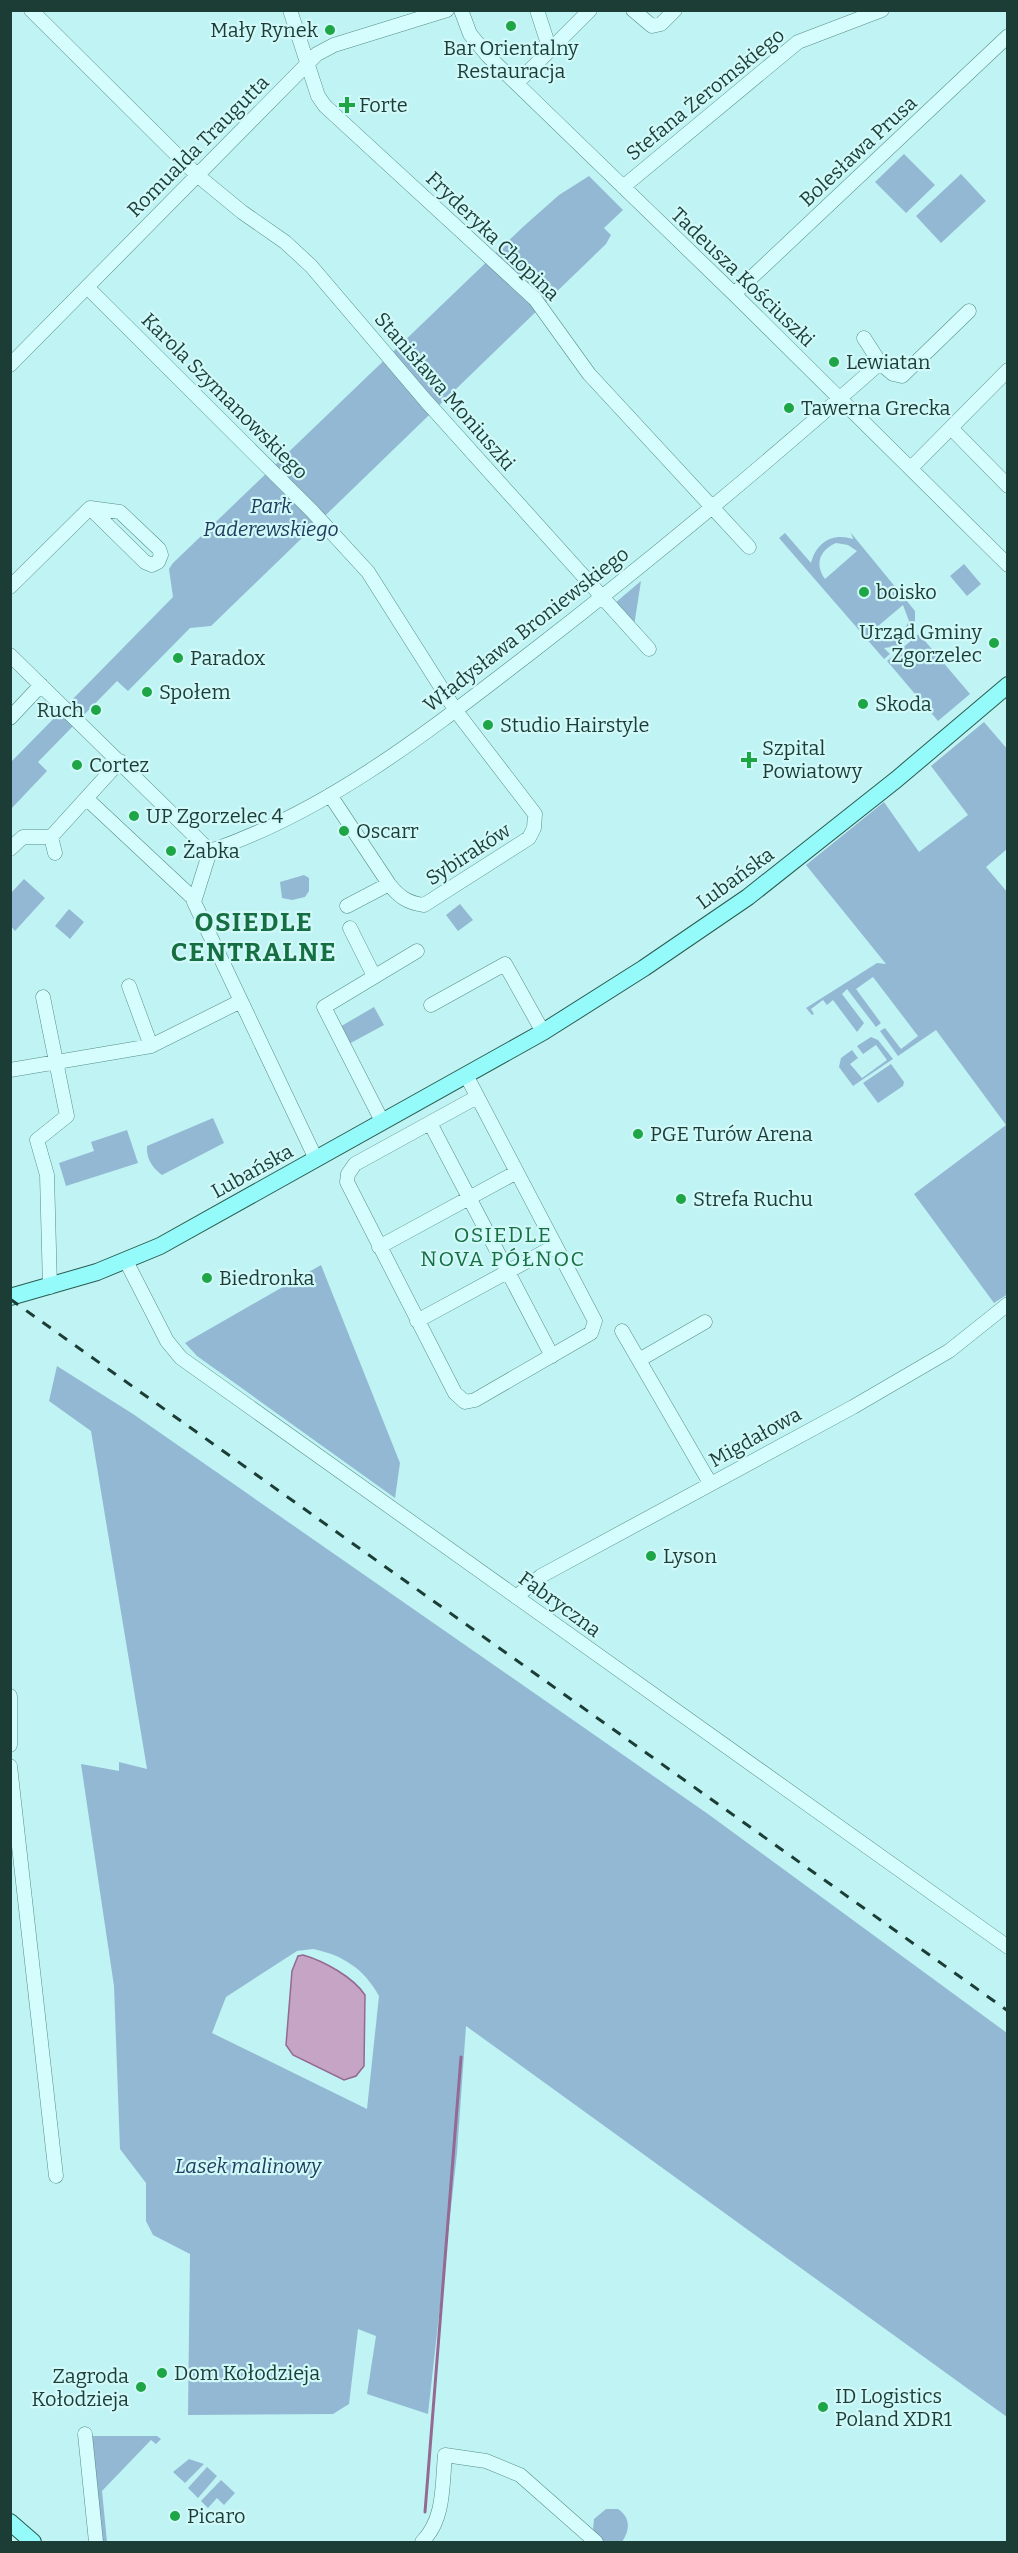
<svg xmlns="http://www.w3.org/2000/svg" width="1018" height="2553" viewBox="0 0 1018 2553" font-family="Bitter,serif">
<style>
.green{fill:#93b8d3;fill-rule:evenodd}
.water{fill:#c5a4c5;stroke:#946992;stroke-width:1.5}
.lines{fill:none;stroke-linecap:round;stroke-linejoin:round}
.stream{stroke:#946992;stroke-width:3}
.minor-casing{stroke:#568f85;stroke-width:15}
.major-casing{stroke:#2a5c50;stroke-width:18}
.minor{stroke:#d5fdfd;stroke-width:14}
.major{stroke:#94fbfa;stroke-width:16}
.rail{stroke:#1c3d36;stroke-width:3;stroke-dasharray:10 10;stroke-linecap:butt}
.poi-dot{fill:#1ea546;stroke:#d1f9f9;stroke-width:2}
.labels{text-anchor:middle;stroke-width:4.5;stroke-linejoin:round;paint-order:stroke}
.poi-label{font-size:20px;fill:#1c3d36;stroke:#d1f9f9;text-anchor:start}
.street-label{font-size:20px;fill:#1c3d36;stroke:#d1f9f9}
.park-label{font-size:20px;font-style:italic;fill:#203b5c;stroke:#d1f9f9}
.neighbourhood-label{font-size:21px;letter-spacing:1.5px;fill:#166f43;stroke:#d1f9f9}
.district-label{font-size:26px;font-weight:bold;letter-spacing:1.5px;fill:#166f43;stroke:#d1f9f9}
</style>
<rect width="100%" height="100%" fill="#c0f3f3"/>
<path class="green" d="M904 154 935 185 906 213 875 182Z
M961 174 986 201 941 243 916 216Z
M589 176 623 210 604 228 611 235 606 244 211 626 190 628 128 691 117 681 38 762 47 771 11 809V762L173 597 169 569 173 563 524 226 559 195Z
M785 533 811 563C816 543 832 532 853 539L851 533 915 611V625L910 637 898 646 884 648 890 654 884 659 779 538ZM836 543 848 545 857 551 825 579C814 564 820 550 836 543ZM903 605 909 621 901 636 885 641 871 632Z
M964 564 981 584 967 596 950 576Z
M641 581 634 626 615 603Z
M919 634 970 694 938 721 887 661Z
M984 722 1008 750 1007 849 986 867 1008 893V1294L994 1303 914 1194 1006 1125 936 1030 898 1056 880 1031 885 1028 901 1049 918 1036 873 977 856 989 881 1023 876 1027 847 989 842 994 864 1023 857 1032 833 1000 827 1005 823 1000 811 1009 814 1014 812 1015 806 1008 877 963 886 964 806 865 884 802 919 852 968 815 931 766Z
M304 875 309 878V891L305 897 292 900 282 898 280 882Z
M24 879 45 898 15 931 11 926V893Z
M460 904 473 920 458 931 446 915Z
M69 909 84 922 70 939 55 926Z
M374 1007 384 1025 347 1045 338 1028Z
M871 1037 878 1040 893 1059 853 1086 839 1067 841 1058 852 1050 858 1058 850 1064 862 1078 887 1060 876 1045 863 1054 857 1046Z
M891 1064 904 1082 903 1086 878 1103 863 1083Z
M213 1118 224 1143 162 1175C152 1168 146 1158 147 1146Z
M127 1130 138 1163 66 1186 59 1163 94 1151 91 1142Z
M321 1265 400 1463 395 1498 197 1356 185 1343Z
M57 1366 133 1414 708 1814 1007 2033V2417L466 2026 457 2153 428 2414 367 2394 376 2336 358 2329 349 2404 333 2414 188 2415 190 2254 153 2235 146 2221V2183L120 2149 114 1986 81 1764 119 1771V1762L147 1769 91 1431 49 1401ZM313 1949C343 1955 364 1969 379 1996L367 2109 212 2033 226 1997 297 1951Z
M89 2436H157L161 2439 156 2444 151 2440 102 2491 107 2542H101Z
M189 2459 204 2464 185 2483 173 2472Z
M207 2467 217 2476 198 2498 188 2488Z
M221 2480 235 2493 224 2505 217 2498 208 2508 201 2501Z
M606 2509H618C631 2518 630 2530 622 2542H603L593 2529 594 2519Z"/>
<path class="water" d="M303 1955C324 1961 353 1977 365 1995L364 2066 356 2076 344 2080 293 2055 286 2045 292 1971 298 1956Z"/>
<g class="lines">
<path class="stream" d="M425 2512 461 2057"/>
<defs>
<path id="minor" d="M31 10 197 175 242 212 285 242 311 266 426 401 649 649
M290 10 318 96 325 106 535 299 589 374 749 547
M461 10 470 34 488 56 734 294 1008 565
M537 10 548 44 552 49
M633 10 652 26 661 24 675 10
M517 83 590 10
M623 187 798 42 882 10
M87 287 312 511 368 572 456 711 535 814 534 828 529 838 424 905C408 903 399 897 389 884L330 795
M734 294 1008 36
M864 338 880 363
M10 365 317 54 334 45 447 10
M951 428 1008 486
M911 468 1008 370
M90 508 120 512 159 549 161 555 158 562 152 565 145 562Z
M10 587 90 508
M10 655 210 851 194 902 316 1159
M10 718 41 685
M87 799 194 899
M10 849 23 837H51
M210 851C331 810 434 727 533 651 652 559 768 462 880 363L893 374 902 376 969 311
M55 853 51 837 120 761
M347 906 389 884
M350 928 374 976
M129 986 151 1046
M43 997 67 1116 37 1140 47 1175 50 1287
M431 1005 505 964 543 1032
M10 1070 151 1046 239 1002
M466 1075 595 1321 591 1333 475 1400 465 1402 455 1393 347 1182 348 1174 355 1164 477 1097
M382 1121 324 1007 417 951
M430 1123 552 1356
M379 1247 517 1172
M126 1261 167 1341 181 1358 1008 1947
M417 1321 555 1246
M622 1331 710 1483
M639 1360 705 1322
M516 1597 541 1576 853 1407 949 1351 1008 1304
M10 1696V1745
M10 1766 56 2176
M85 2434 96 2542
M422 2542C445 2519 442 2485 445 2455L486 2461 520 2475 596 2542"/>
<path id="major" d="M10 1297 97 1272 160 1246 543 1032 644 968 748 897 897 779 1008 685
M10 2522 33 2542"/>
</defs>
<use href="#minor" class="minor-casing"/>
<use href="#major" class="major-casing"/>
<use href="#minor" class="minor"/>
<use href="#major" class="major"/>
<path class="rail" d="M10 1299 1008 2011"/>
</g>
<g class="poi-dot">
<circle cx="511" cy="26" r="6"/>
<circle cx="330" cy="30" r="6"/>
<path d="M344 96h6v6h6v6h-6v6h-6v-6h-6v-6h6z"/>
<circle cx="834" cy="362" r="6"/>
<circle cx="789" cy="408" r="6"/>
<circle cx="864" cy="592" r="6"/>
<circle cx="994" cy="643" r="6"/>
<circle cx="178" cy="658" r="6"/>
<circle cx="147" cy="692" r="6"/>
<circle cx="863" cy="704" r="6"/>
<circle cx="96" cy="710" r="6"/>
<circle cx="488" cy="725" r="6"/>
<path d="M746 751h6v6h6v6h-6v6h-6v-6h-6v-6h6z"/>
<circle cx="77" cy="765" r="6"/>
<circle cx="134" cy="816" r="6"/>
<circle cx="344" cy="831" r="6"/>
<circle cx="171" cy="851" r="6"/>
<circle cx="638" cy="1134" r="6"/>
<circle cx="681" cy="1199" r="6"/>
<circle cx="207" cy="1278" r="6"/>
<circle cx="651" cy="1556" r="6"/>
<circle cx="162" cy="2373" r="6"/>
<circle cx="141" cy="2387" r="6"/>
<circle cx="823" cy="2407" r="6"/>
<circle cx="175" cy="2516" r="6"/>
</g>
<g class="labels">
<g class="poi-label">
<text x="318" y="37" text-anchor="end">Mały Rynek</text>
<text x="511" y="55" text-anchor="middle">Bar Orientalny<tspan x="511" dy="23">Restauracja</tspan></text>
<text x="359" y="112">Forte</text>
<text x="846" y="369">Lewiatan</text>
<text x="801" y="415">Tawerna Grecka</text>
<text x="876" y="599">boisko</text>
<text x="982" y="639" text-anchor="end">Urząd Gminy<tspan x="982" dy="23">Zgorzelec</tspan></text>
<text x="190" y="665">Paradox</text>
<text x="159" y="699">Społem</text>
<text x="875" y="711">Skoda</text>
<text x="84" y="717" text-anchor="end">Ruch</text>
<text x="500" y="732">Studio Hairstyle</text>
<text x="762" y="755">Szpital<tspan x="762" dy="23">Powiatowy</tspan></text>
<text x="89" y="772">Cortez</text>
<text x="146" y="823">UP Zgorzelec 4</text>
<text x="356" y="838">Oscarr</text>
<text x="183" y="858">Żabka</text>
<text x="650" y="1141">PGE Turów Arena</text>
<text x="693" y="1206">Strefa Ruchu</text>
<text x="219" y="1285">Biedronka</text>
<text x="663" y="1563">Lyson</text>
<text x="174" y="2380">Dom Kołodzieja</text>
<text x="129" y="2383" text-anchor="end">Zagroda<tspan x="129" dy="23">Kołodzieja</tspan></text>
<text x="835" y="2403">ID Logistics<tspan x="835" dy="23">Poland XDR1</tspan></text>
<text x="187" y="2523">Picaro</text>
</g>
<g class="street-label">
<text transform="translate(705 94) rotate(-39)" y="7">Stefana Żeromskiego</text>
<text transform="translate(198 146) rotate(-45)" y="7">Romualda Traugutta</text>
<text transform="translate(858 151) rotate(-43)" y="7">Bolesława Prusa</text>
<text transform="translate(493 236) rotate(44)" y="7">Fryderyka Chopina</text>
<text transform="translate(743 277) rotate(44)" y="7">Tadeusza Kościuszki</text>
<text transform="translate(445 391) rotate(49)" y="7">Stanisława Moniuszki</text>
<text transform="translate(225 396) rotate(45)" y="7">Karola Szymanowskiego</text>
<text transform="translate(526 629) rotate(-38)" y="7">Władysława Broniewskiego</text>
<text transform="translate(468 854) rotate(-33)" y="7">Sybiraków</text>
<text transform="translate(735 878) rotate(-36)" y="7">Lubańska</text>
<text transform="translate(252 1171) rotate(-29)" y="7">Lubańska</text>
<text transform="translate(755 1437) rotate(-29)" y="7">Migdałowa</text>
<text transform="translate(560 1604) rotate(36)" y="7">Fabryczna</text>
</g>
<g class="park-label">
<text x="271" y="513">Park<tspan x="271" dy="23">Paderewskiego</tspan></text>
<text x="248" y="2173">Lasek malinowy</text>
</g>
<g class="neighbourhood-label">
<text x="503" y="1242">OSIEDLE<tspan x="503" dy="24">NOVA PÓŁNOC</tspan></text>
</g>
<g class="district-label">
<text x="254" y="931">OSIEDLE<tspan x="254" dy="30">CENTRALNE</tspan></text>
</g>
</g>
<rect width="1018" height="2553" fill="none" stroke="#1c3d36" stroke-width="24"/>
</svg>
